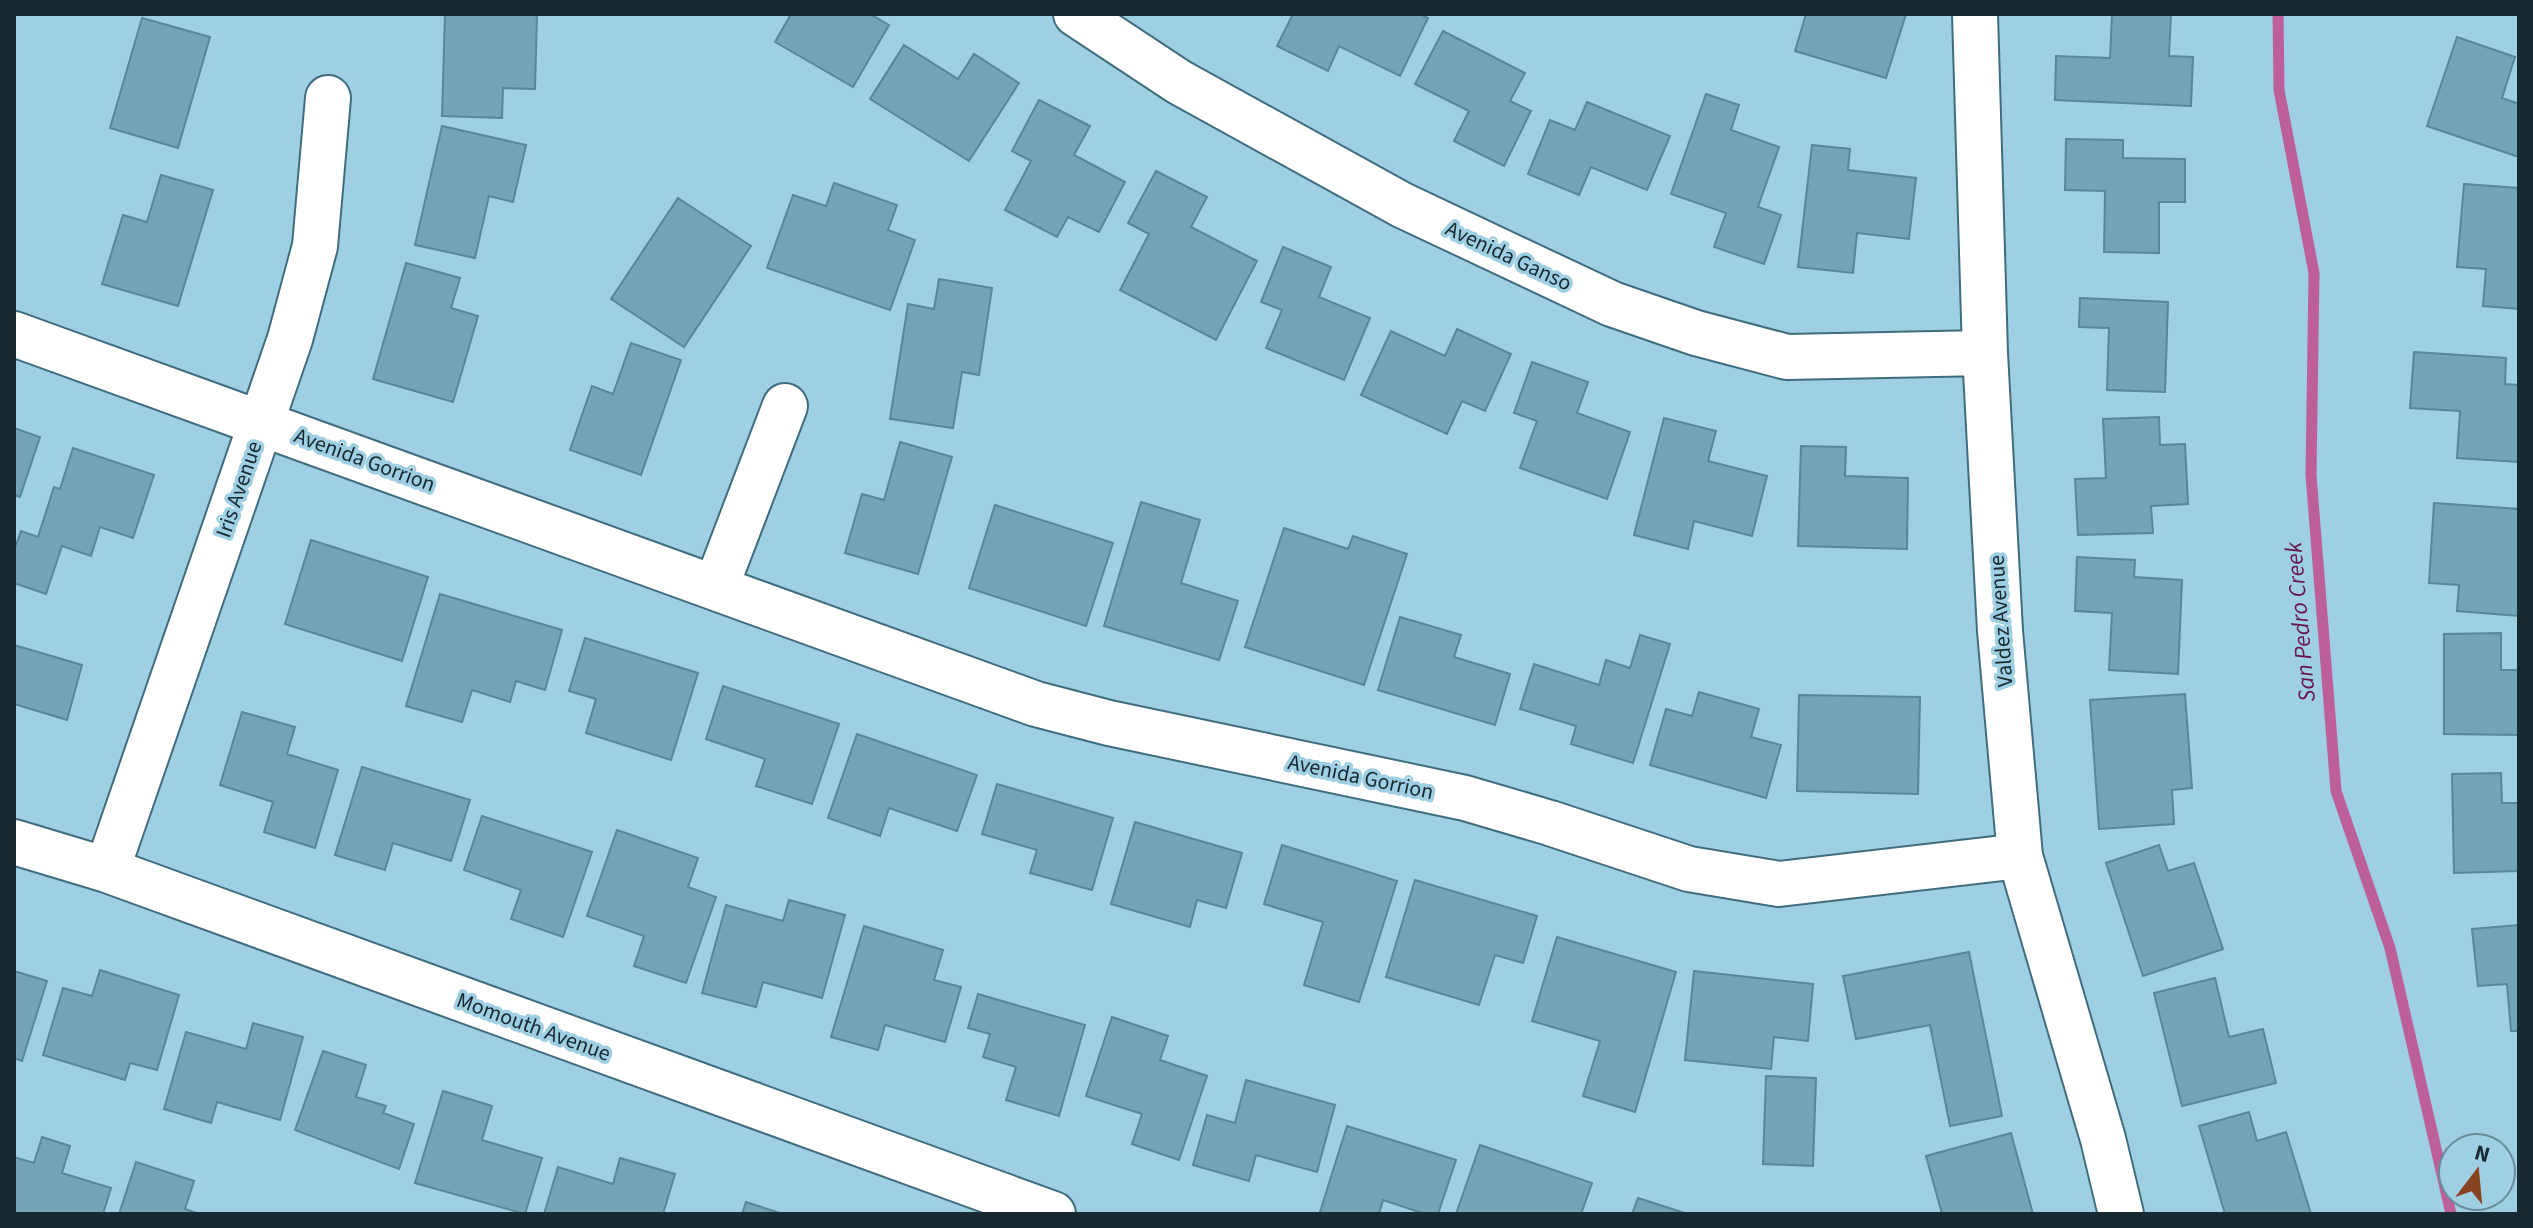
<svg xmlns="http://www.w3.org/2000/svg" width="2533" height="1228" viewBox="0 0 2533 1228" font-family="'Source Sans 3',sans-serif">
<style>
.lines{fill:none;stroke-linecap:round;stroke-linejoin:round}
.stream{stroke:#bd6099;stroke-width:11}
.building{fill:#75a4b6;stroke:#598698;stroke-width:2}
.minor-casing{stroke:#406d7e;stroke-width:48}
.minor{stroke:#fff;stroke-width:44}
.labels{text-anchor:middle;stroke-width:7;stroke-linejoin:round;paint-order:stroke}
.street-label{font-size:22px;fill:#172a31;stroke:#9fcfe2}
.water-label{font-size:24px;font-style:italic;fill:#69144e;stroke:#9fcfe2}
</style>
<rect width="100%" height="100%" fill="#9fcfe2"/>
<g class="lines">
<path class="stream" d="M2278 14 2279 90 2314 273 2311 475 2336 791 2390 948 2451 1214"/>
</g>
<path class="building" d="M445 14H537L535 89 503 88 502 118 442 116Z
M791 14H870L889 25 853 87 775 42Z
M1293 14H1420L1428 18 1400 76 1339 46 1328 71 1277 46Z
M1806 14H1906L1886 78 1795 51Z
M2112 14H2171L2169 56 2193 57 2191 106 2055 100 2056 56 2110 58Z
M142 18 210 37 178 148 110 128Z
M1443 31 1525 73 1510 101 1531 111 1504 166 1454 141 1469 111 1415 84Z
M2457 37 2515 57 2502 98 2519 104V157L2427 126Z
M904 45 958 79 974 54 1019 83 969 161 870 99Z
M1706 94 1739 105 1731 130 1779 147 1758 207 1781 215 1764 264 1714 247 1726 213 1671 194Z
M1039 100 1090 126 1074 155 1125 182 1099 232 1068 217 1057 237 1005 210 1031 161 1012 151Z
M1587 102 1670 136 1647 190 1591 167 1579 195 1528 174 1550 120 1575 130Z
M442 126 526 145 513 202 489 196 475 258 415 245Z
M2066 139 2123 140V158L2185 159V202H2159V253L2104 252 2105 191 2065 190Z
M1812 145 1850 149 1848 170 1916 178 1909 239 1857 233 1853 273 1798 267Z
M1156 171 1207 197 1191 227 1257 261 1216 340 1120 290 1149 234 1128 223Z
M161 175 213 190 178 306 102 284 123 215 147 222Z
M834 183 897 205 888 230 915 240 890 310 767 268 793 195 826 206Z
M2464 184 2519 188V309L2483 306 2486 269 2457 267Z
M678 198 751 246 684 347 611 299Z
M1283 247 1331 267 1319 297 1370 318 1344 380 1266 348 1282 310 1261 302Z
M406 263 460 278 451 308 478 316 453 402 373 379Z
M939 279 992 288 979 375 962 372 953 428 890 419 908 304 934 309Z
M2080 298 2168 302 2165 392 2107 390 2109 328 2079 327Z
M1457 329 1511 354 1485 411 1462 401 1447 434 1361 395 1391 331 1445 356Z
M631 343 681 360 641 475 570 450 592 386 613 394Z
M2414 352 2506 358 2505 384 2519 385V462L2457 458 2460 411 2410 408Z
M1532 362 1588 382 1577 413 1630 432 1607 499 1520 468 1537 421 1514 413Z
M2159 417 2160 445 2185 444 2188 504 2151 506 2153 533 2078 535 2075 479 2106 478 2103 419Z
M1664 418 1716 431 1708 461 1767 476 1752 536 1694 521 1688 549 1634 535Z
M14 428 40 437 20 497 14 495Z
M900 442 952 457 918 574 845 553 862 494 884 500Z
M1801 446 1846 447 1845 476 1908 478 1907 549 1798 546Z
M73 448 154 475 133 538 100 527 91 556 62 546 46 594 14 583V551L21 531 38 537 54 487 60 489Z
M1141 502 1200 520 1181 583 1238 601 1219 660 1104 626Z
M2434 503 2519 509V616L2457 611 2459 585 2429 583Z
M995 505 1113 543 1086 626 969 588Z
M1284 528 1348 549 1353 536 1407 554 1364 685 1245 647Z
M311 540 428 577 402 661 285 624Z
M2077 557 2135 560 2134 577 2182 580 2178 674 2109 670 2112 613 2075 611Z
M440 594 562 630 545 690 516 681 510 702 472 690 462 722 406 706Z
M1400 617 1461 635 1454 657 1510 674 1495 725 1378 690Z
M2501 633V670H2519V735L2444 734V634Z
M1640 635 1670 644 1633 763 1571 744 1576 726 1520 709 1534 664 1599 685 1606 660 1630 668Z
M585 638 698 673 671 760 586 733 596 699 569 691Z
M14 645 82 665 67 720 14 704Z
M723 686 839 724 812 804 756 786 765 759 706 739Z
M1699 692 1759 709 1751 737 1781 745 1766 798 1650 765 1666 709 1692 716Z
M2185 694 2192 788 2172 790 2174 824 2099 829 2090 700Z
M1799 695 1920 697 1918 794 1797 791Z
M242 712 295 727 287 754 338 770 315 848 264 832 273 802 220 785Z
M857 734 977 775 957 831 889 808 880 836 828 818Z
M362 767 470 800 451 861 393 843 385 870 335 855Z
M2501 773 2502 803H2519V871L2454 873 2452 774Z
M997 784 1113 818 1092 890 1030 873 1037 850 982 834Z
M482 816 592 852 563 937 511 919 521 890 464 870Z
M1135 822 1242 853 1226 908 1197 900 1190 927 1111 904Z
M617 830 698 858 688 887 716 897 686 983 634 966 644 936 587 916Z
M1282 845 1397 881 1359 1002 1304 985 1323 922 1264 904Z
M2159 845 2168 871 2194 863 2223 949 2143 976 2106 863Z
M1415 880 1537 916 1523 963 1495 955 1479 1005 1386 977Z
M789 900 845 915 822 998 763 982 756 1007 702 993 726 905 783 921Z
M2519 925V1031H2511L2507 984 2478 986 2472 929Z
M864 926 943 950 934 980 961 987 945 1042 885 1025 878 1050 831 1037Z
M1557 937 1676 972 1635 1112 1583 1096 1600 1041 1532 1021Z
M1969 952 2002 1116 1950 1126 1930 1025 1856 1039 1843 976Z
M100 970 179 995 157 1070 130 1063 125 1080 43 1055 63 988 92 996Z
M14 971 47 981 22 1061 14 1058Z
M1694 971 1813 984 1808 1041 1774 1037 1771 1069 1685 1060Z
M2215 978 2229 1037 2263 1029 2276 1083 2182 1106 2154 993Z
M978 994 1085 1025 1059 1116 1006 1100 1016 1067 983 1057 990 1034 968 1028Z
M1112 1017 1168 1036 1160 1060 1207 1076 1179 1160 1132 1144 1142 1114 1086 1096Z
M253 1023 303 1037 280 1120 217 1102 211 1123 164 1109 186 1032 246 1049Z
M323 1051 366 1065 356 1097 386 1106 383 1113 414 1124 399 1169 295 1130Z
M1766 1076 1816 1078 1813 1166 1763 1164Z
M1246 1080 1335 1105 1317 1172 1256 1155 1249 1181 1193 1165 1207 1115 1235 1123Z
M443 1091 492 1106 482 1140 542 1158 525 1214 415 1183Z
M2249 1112 2257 1141 2286 1132 2311 1214H2225L2199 1126Z
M1347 1126 1456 1160 1438 1214H1425L1383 1200 1379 1214H1328L1320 1212Z
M2011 1133 2033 1214H1942L1926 1156Z
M42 1137 70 1146 62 1173 111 1188 103 1214 14 1213V1157L34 1163Z
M1480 1145 1592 1183 1581 1214H1456Z
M620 1158 675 1174 663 1214H544L558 1167 613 1184Z
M136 1162 194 1181 185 1209 200 1214H119Z
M1638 1198 1688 1214H1632Z
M746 1202 783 1214H742Z"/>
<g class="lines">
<defs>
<path id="minor" d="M1076 14 1179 82 1402 205 1612 304 1696 333 1787 357 1985 353
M1975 14 1985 353 2000 631 2020 856 2103 1139 2121 1214
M14 334 1036 704 1109 723 1465 798 1550 823 1689 869 1779 884 2020 856
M716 587 785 406
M14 842 107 870 1053 1214
M107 870 290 339 315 246 328 98"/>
</defs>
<use href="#minor" class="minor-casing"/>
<use href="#minor" class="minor"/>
</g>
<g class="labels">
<g class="street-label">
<text transform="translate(1509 255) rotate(25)" y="8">Avenida Ganso</text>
<text transform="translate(365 459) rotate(20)" y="8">Avenida Gorrion</text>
<text transform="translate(238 489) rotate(-71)" y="8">Iris Avenue</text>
<text transform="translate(2000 621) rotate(-94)" y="8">Valdez Avenue</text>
<text transform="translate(1361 776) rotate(12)" y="8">Avenida Gorrion</text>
<text transform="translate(534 1026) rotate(20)" y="8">Momouth Avenue</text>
</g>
<g class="water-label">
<text transform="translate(2300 622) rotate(-95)" y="8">San Pedro Creek</text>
</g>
</g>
<rect width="2533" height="1228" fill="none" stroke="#172a31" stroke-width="32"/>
<g transform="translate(2477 1172) rotate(16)"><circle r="38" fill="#9fcfe2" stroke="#698d9b" stroke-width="2"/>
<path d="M0-6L14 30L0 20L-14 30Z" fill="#8a4321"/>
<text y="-12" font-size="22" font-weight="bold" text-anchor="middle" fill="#172a31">N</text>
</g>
</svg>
